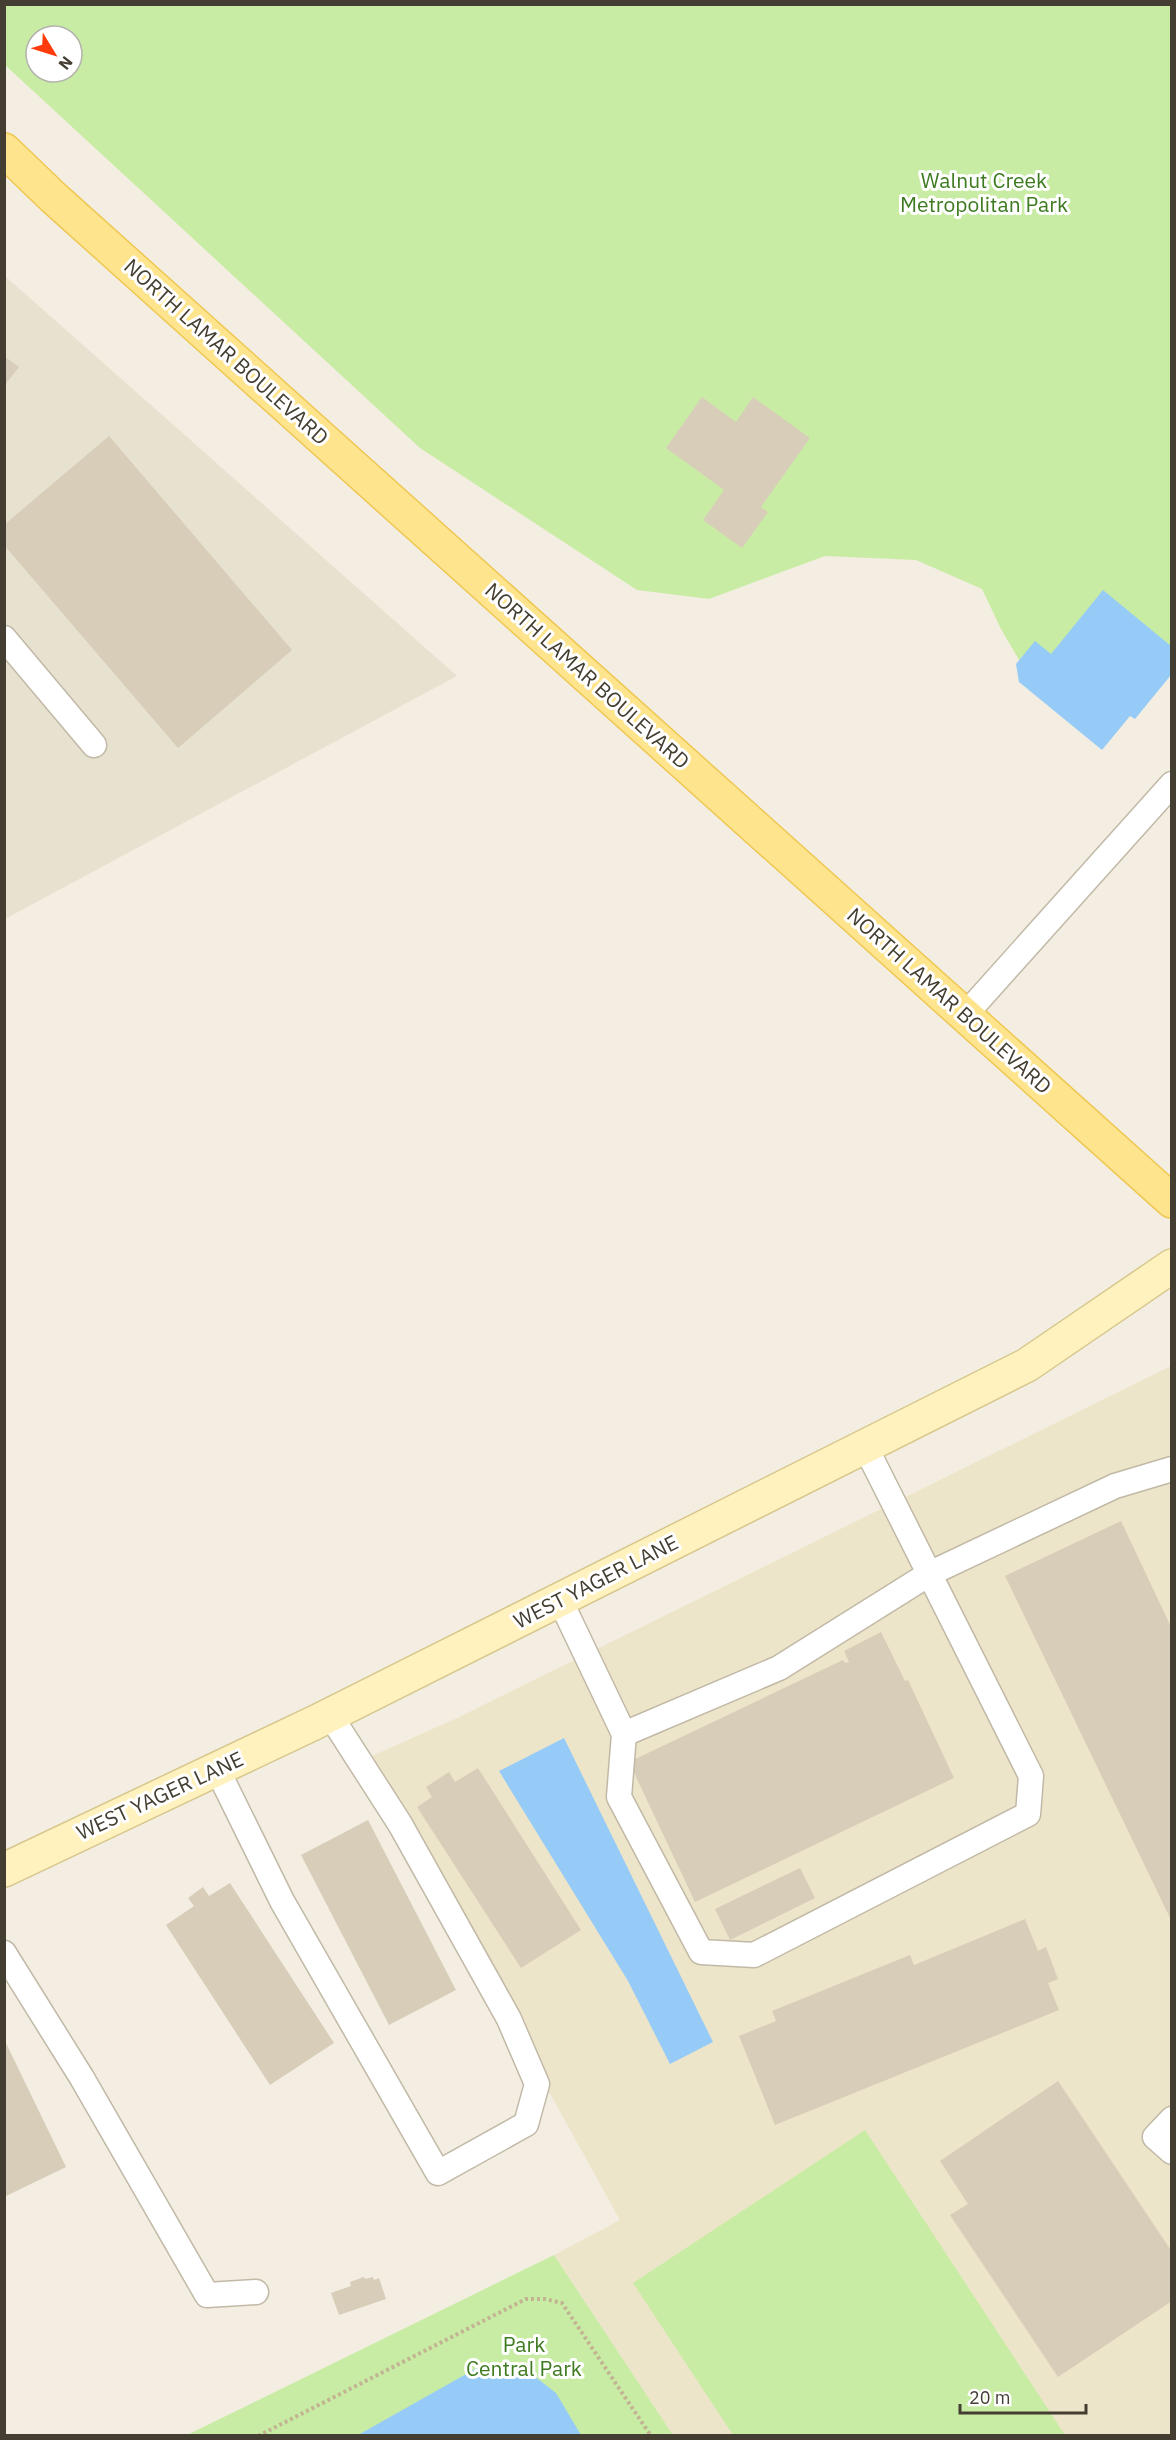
<svg xmlns="http://www.w3.org/2000/svg" width="1176" height="2440" viewBox="0 0 1176 2440" font-family="'IBM Plex Sans',sans-serif">
<style>
.residential{fill:#e7e1cf}
.education{fill:#ede5c9}
.green{fill:#c9eca5;fill-rule:evenodd}
.water{fill:#96cbf7}
.building{fill:#d8cdb9}
.lines{fill:none;stroke-linecap:round;stroke-linejoin:round}
.service-casing{stroke:#c1b9a6;stroke-width:27}
.secondary-casing{stroke:#d7c78c;stroke-width:36}
.primary-casing{stroke:#efc753;stroke-width:36}
.path{stroke:#c2b393;stroke-width:4;stroke-dasharray:3 3;stroke-linecap:butt}
.service{stroke:#fff;stroke-width:24}
.secondary{stroke:#fff2bf;stroke-width:33}
.primary{stroke:#ffe48e;stroke-width:33}
.labels{text-anchor:middle;stroke-width:6;stroke-linejoin:round;paint-order:stroke}
.park-label{font-size:21px;fill:#3e7a20;stroke:#fff}
.street-label{font-size:21px;fill:#443e32;stroke:#fff}
</style>
<rect width="100%" height="100%" fill="#f3eee1"/>
<path class="residential" d="M5 276 457 676 5 919Z"/>
<path class="education" d="M1171 1366V2435H673L554 2255 620 2220 365 1759 457 1718Z"/>
<path class="green" d="M4 5H1171V662L1022 665 1001 629 982 589 916 560 825 556 709 599 637 590 420 448 5 65ZM36 36H72V72H36Z
M865 2130 1065 2435H733L633 2283Z
M554 2255 673 2435 185 2436Z"/>
<path class="water" d="M1103 590 1171 646V675L1135 719 1130 716 1102 750 1019 682 1016 664 1035 641 1051 654Z
M564 1738 713 2042 670 2064 628 1981 499 1771Z
M484 2364 520 2365 556 2393 581 2435H358Z"/>
<path class="building" d="M4 356 19 367 4 386Z
M702 397 736 422 753 397 810 438 761 507 768 512 742 548 703 520 724 490 666 448Z
M109 436 292 650 178 748 4 545V525Z
M1121 1521 1172 1629V1922L1005 1576Z
M881 1632 905 1681 908 1680 954 1778 695 1902 629 1762 843 1660 845 1663 849 1662 844 1651Z
M478 1768 581 1930 521 1968 417 1807 432 1797 426 1787 449 1772 455 1782Z
M368 1820 456 1990 389 2025 301 1855Z
M800 1868 815 1898 730 1940 715 1909Z
M230 1883 334 2043 270 2085 166 1925 194 1906 188 1898 203 1887 209 1896Z
M1025 1919 1038 1951 1046 1947 1058 1979 1048 1983 1059 2010 775 2125 739 2036 776 2021 772 2011 910 1955 914 1965Z
M4 2039 66 2167 4 2197Z
M1058 2081 1172 2252V2301L1058 2377 950 2215 968 2204 940 2161Z
M364 2277 365 2279 373 2277 374 2280 379 2278 386 2299 339 2315 331 2293 351 2286 350 2282Z"/>
<g class="lines">
<defs>
<path id="service" d="M4 638 94 745
M965 1015 1172 784
M560 1600 624 1734 619 1797 701 1952 754 1955 1028 1814 1031 1776 865 1446
M624 1734 779 1668 929 1574 1115 1486 1172 1469
M217 1769 282 1901 438 2173 526 2124 537 2084 509 2019 400 1824 330 1715
M4 1953 82 2078 207 2295 256 2292
M1172 2119 1155 2137 1172 2152"/>
<path id="secondary" d="M4 1870 316 1722 1027 1365 1172 1266"/>
<path id="primary" d="M4 150 54 198 1172 1201"/>
</defs>
<use href="#service" class="service-casing"/>
<use href="#secondary" class="secondary-casing"/>
<use href="#primary" class="primary-casing"/>
<path class="path" d="M258 2436 526 2299H545L562 2303 651 2436"/>
<use href="#service" class="service"/>
<use href="#secondary" class="secondary"/>
<use href="#primary" class="primary"/>
</g>
<g class="labels">
<g class="park-label">
<text x="984" y="188">Walnut Creek<tspan x="984" dy="24">Metropolitan Park</tspan></text>
<text x="524" y="2352">Park<tspan x="524" dy="24">Central Park</tspan></text>
</g>
<g class="street-label">
<text transform="translate(226 352) rotate(42)" y="7">NORTH LAMAR BOULEVARD</text>
<text transform="translate(587 676) rotate(42)" y="7">NORTH LAMAR BOULEVARD</text>
<text transform="translate(949 1001) rotate(42)" y="7">NORTH LAMAR BOULEVARD</text>
<text transform="translate(596 1582) rotate(-27)" y="7">WEST YAGER LANE</text>
<text transform="translate(160 1796) rotate(-25)" y="7">WEST YAGER LANE</text>
</g>
</g>
<rect width="1176" height="2440" fill="none" stroke="#443e32" stroke-width="12"/>
<g transform="translate(54 54) rotate(128)"><circle r="28" fill="#ffffff" stroke="#b4b2ad" stroke-width="1.5"/>
<path d="M0-4.5L10 22L0 15L-10 22Z" fill="#ff3b0c"/>
<text y="-9" font-size="16" font-weight="bold" text-anchor="middle" fill="#443e32">N</text>
</g>
<path d="M960 2404v9h126v-9" fill="none" stroke="#443e32" stroke-width="3"/>
<text x="969" y="2404" font-size="18" fill="#443e32" stroke="#ffffff" stroke-width="4.5" paint-order="stroke">20 m</text>
</svg>
